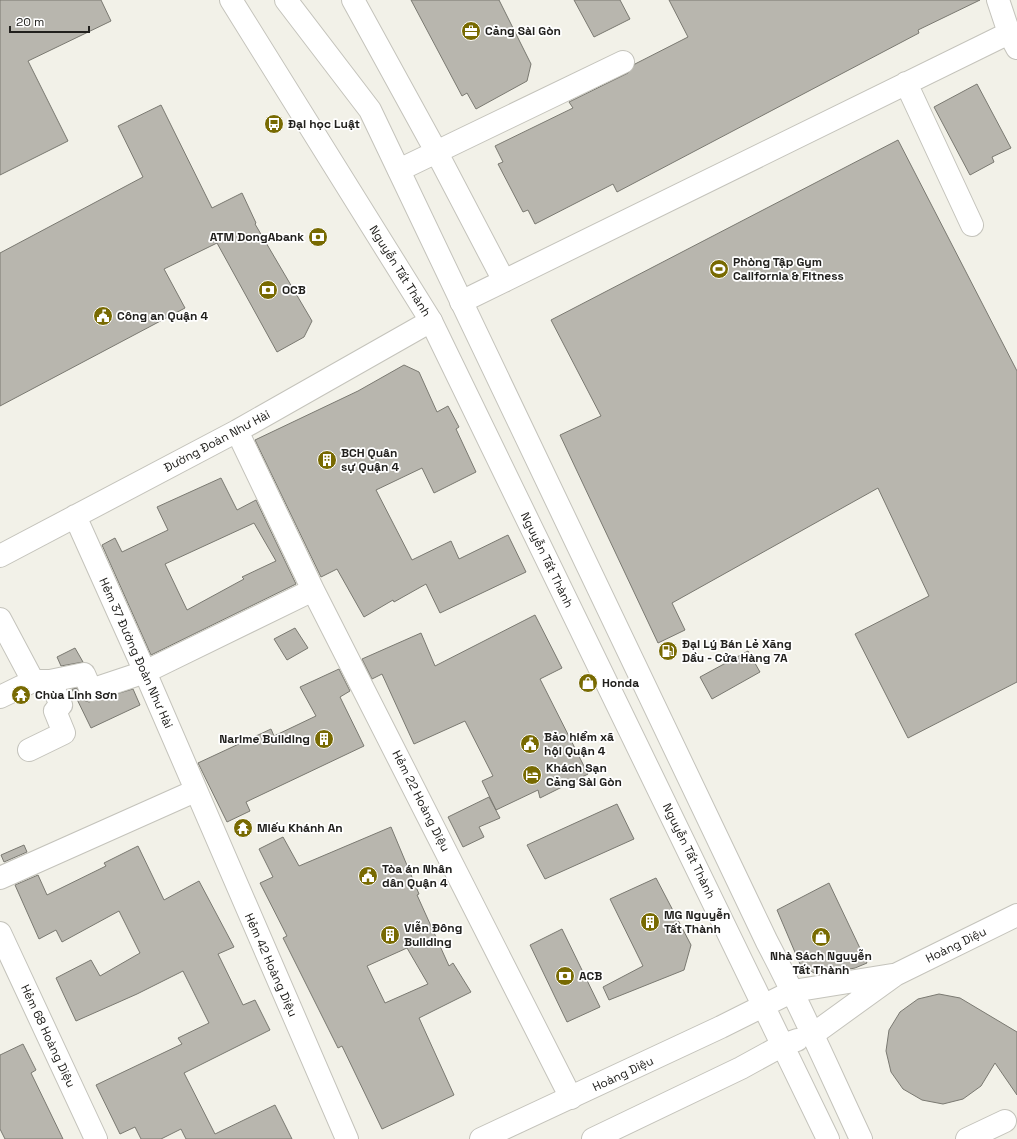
<svg xmlns="http://www.w3.org/2000/svg" width="1017" height="1139" viewBox="0 0 1017 1139" font-family="'Space Grotesk',sans-serif">
<style>
.building{fill:#b8b6ae;stroke:#7a7971;fill-rule:evenodd}
.lines{fill:none;stroke-linecap:round;stroke-linejoin:round}
.minor-casing{stroke:#c4c3bb;stroke-width:24}
.major-casing{stroke:#c4c3bb;stroke-width:24}
.minor{stroke:#fff;stroke-width:22}
.major{stroke:#fff;stroke-width:22}
.labels{text-anchor:middle;stroke-width:3.5;stroke-linejoin:round;paint-order:stroke}
.poi-label{font-size:12px;font-weight:bold;fill:#21201d;stroke:#fff;text-anchor:start}
.street-label{font-size:12px;fill:#21201d;stroke:#fff}
</style>
<rect width="100%" height="100%" fill="#f2f1e8"/>
<path class="building" d="M0 0H101L111 21 28 61 68 141 0 175Z
M411 0H499L531 64 527 81 476 109 467 93 462 96Z
M574 0H620L630 19 594 37Z
M669 0H980L918 30 919 33 617 192 613 184 535 224 528 210 523 212 498 164 503 162 495 146 573 108 569 102 628 73 635 64 688 37Z
M977 84 1011 148 992 157 994 162 970 175 934 107Z
M161 105 212 208 242 193 256 223 255 224 312 321 304 337 277 352 217 243 164 269 185 308 0 406V253L143 177 118 126Z
M898 140 1017 371V682L908 738 855 634 929 596 878 488 672 603 685 630 658 643 560 435 601 416 551 320Z
M404 365 419 372 437 412 448 406 459 427 456 429 476 472 434 493 422 468 376 490 412 560 451 541 459 559 508 535 526 572 440 613 426 584 394 602 393 600 364 617 337 569 321 577 255 440 358 391Z
M221 478 237 510 256 500 296 584 151 655 102 545 115 538 122 552 168 530 157 507ZM254 523 276 561 242 577 244 579 187 610 165 564Z
M535 615 562 668 540 679 588 774 540 798 538 790 496 810 482 781 493 776 465 721 414 744 382 674 372 679 362 659 421 633 435 666Z
M295 628 308 648 287 660 274 639Z
M75 648 83 662 61 666 57 657Z
M748 651 760 672 712 699 700 677Z
M339 669 350 691 340 697 364 746 246 802 250 811 227 822 198 763 271 729 274 736 316 716 300 687Z
M77 688 83 700 89 702 133 689 140 705 91 728 72 689Z
M489 797 500 818 479 827 484 837 463 847 448 817Z
M617 804 634 839 545 879 527 845Z
M391 827 419 894 417 895 449 966 453 963 471 992 419 1018 454 1095 382 1129 342 1046 338 1048 283 938 287 936 260 883 273 877 259 849 283 837 299 866ZM407 948 428 984 385 1003 367 966Z
M24 845 27 852 4 862 1 855Z
M138 846 164 900 199 881 234 947 218 954 243 1005 255 1000 270 1030 184 1073 215 1134 275 1105 292 1139H186L181 1129 161 1139H141L135 1127 120 1134 96 1085 182 1044 178 1038 209 1023 183 971 137 994 76 1021 56 978 91 960 100 976 140 953 119 911 62 942 56 930 39 939 15 885 38 875 47 895 106 866 104 863Z
M656 878 691 945 684 970 609 1000 603 987 643 966 610 899Z
M829 883 867 963 855 968 817 975 800 964 777 910Z
M562 929 600 1007 567 1022 530 945Z
M939 994 960 998 1017 1032V1095L995 1063 981 1086 963 1099 943 1104 922 1100 903 1089 891 1072 886 1051 889 1030 900 1012 918 999Z
M23 1044 36 1070 31 1073 63 1139H5L0 1129V1055Z"/>
<g class="lines">
<defs>
<path id="minor" d="M353 0 437 153 504 281
M998 0 1009 33 1017 48
M906 83 972 225
M399 170 623 62
M461 302 1009 33
M237 431 313 590 571 1098
M75 516 145 672 347 1139
M0 556 237 431 431 321
M0 619 33 681
M0 697 33 681H50L84 674 91 690 145 672 313 590
M29 750 64 733 55 711 61 705 50 681
M0 878 195 791
M0 933 96 1139
M793 991 892 975
M812 1035 895 975 1017 915
M967 1139 1005 1121"/>
<path id="major" d="M231 0 431 321 828 1139
M286 0 370 110 767 942C801 1006 830 1073 861 1139
M481 1139 721 1027 793 991
M593 1139 741 1068 783 1045 797 1040"/>
</defs>
<use href="#minor" class="minor-casing"/>
<use href="#major" class="major-casing"/>
<use href="#minor" class="minor"/>
<use href="#major" class="major"/>
</g>
<defs>
<symbol id="office-disc" viewBox="-11 -11 22 22"><circle r="9.5" fill="#786a02" stroke="#fff"/><path d="M-6-3h4V-5.5h4V-3h4V5H-6ZM-1-4.5V-3h2v-1.5ZM-6 0V1H6V0Z" fill="#fff"/></symbol>
<symbol id="bus-disc" viewBox="-11 -11 22 22"><circle r="9.5" fill="#786a02" stroke="#fff"/><path d="M-5-6H5V4H4V6H2V4H-2V6H-4V4H-5ZM-3.5-4V0h7V-4ZM-3.5 1.2v1.5H-2V1.2ZM2 1.2v1.5H3.5V1.2Z" fill="#fff"/></symbol>
<symbol id="bank-disc" viewBox="-11 -11 22 22"><circle r="9.5" fill="#786a02" stroke="#fff"/><path d="M-6-4H6V4H-6ZM0-2.3a2.3 2.3 0 1 0 0 4.6a2.3 2.3 0 1 0 0-4.6Z" fill="#fff"/></symbol>
<symbol id="stadium-disc" viewBox="-11 -11 22 22"><circle r="9.5" fill="#786a02" stroke="#fff"/><path d="M0-5a6.5 5 0 1 0 0 10a6.5 5 0 1 0 0-10ZM-3.5-1.8h7v3.6h-7Z" fill="#fff"/></symbol>
<symbol id="civic-disc" viewBox="-11 -11 22 22"><circle r="9.5" fill="#786a02" stroke="#fff"/><path d="M-.6-6.5H3V-4.5H.6V-3L4-1V1h2V6H-6V1h2V-1L-.6-3ZM-1.2 2.5V6h2.4V2.5Z" fill="#fff"/></symbol>
<symbol id="building-disc" viewBox="-11 -11 22 22"><circle r="9.5" fill="#786a02" stroke="#fff"/><path d="M-4-6H4V6H1V3H-1V6H-4ZM-2.5-4.3h1.7v1.8h-1.7ZM.8-4.3h1.7v1.8H.8ZM-2.5-1h1.7V.8h-1.7ZM.8-1h1.7V.8H.8Z" fill="#fff"/></symbol>
<symbol id="fuel-disc" viewBox="-11 -11 22 22"><circle r="9.5" fill="#786a02" stroke="#fff"/><path d="M-5.5-6h7V0h2V4h1.3V-2.5L3-4.5l.8-.8L6-3V5H2.5V1h-1V6h-7ZM-4.2-4.7v3.2H.2V-4.7Z" fill="#fff"/></symbol>
<symbol id="shop-disc" viewBox="-11 -11 22 22"><circle r="9.5" fill="#786a02" stroke="#fff"/><path d="M-5-2.5h2.3a2.7 3.5 0 0 1 5.4 0H5L5.5 6h-11ZM-1.5-2.5h3a1.5 2.3 0 0 0-3 0Z" fill="#fff"/></symbol>
<symbol id="temple-disc" viewBox="-11 -11 22 22"><circle r="9.5" fill="#786a02" stroke="#fff"/><path d="M0-6L5-2H3V0L6.5 2.5H4V6H1.5V3h-3V6H-4V2.5H-6.5L-3 0V-2H-5Z" fill="#fff"/></symbol>
<symbol id="hotel-disc" viewBox="-11 -11 22 22"><circle r="9.5" fill="#786a02" stroke="#fff"/><path d="M-6-4.5h1.5V1H6V5H4.5V3h-9V5H-6ZM-4 0a1.8 1.8 0 1 1 3.6 0ZM.5 0V-2.5h3Q6-2.5 6 0Z" fill="#fff"/></symbol>
</defs>
<g fill-rule="evenodd">
<use href="#office-disc" x="460" y="20" width="22" height="22"/>
<use href="#bus-disc" x="263" y="113" width="22" height="22"/>
<use href="#bank-disc" x="307" y="226" width="22" height="22"/>
<use href="#stadium-disc" x="708" y="258" width="22" height="22"/>
<use href="#bank-disc" x="257" y="279" width="22" height="22"/>
<use href="#civic-disc" x="92" y="305" width="22" height="22"/>
<use href="#building-disc" x="316" y="449" width="22" height="22"/>
<use href="#fuel-disc" x="657" y="640" width="22" height="22"/>
<use href="#shop-disc" x="577" y="672" width="22" height="22"/>
<use href="#temple-disc" x="10" y="684" width="22" height="22"/>
<use href="#building-disc" x="313" y="728" width="22" height="22"/>
<use href="#civic-disc" x="519" y="733" width="22" height="22"/>
<use href="#hotel-disc" x="521" y="764" width="22" height="22"/>
<use href="#temple-disc" x="232" y="817" width="22" height="22"/>
<use href="#civic-disc" x="357" y="865" width="22" height="22"/>
<use href="#building-disc" x="639" y="911" width="22" height="22"/>
<use href="#building-disc" x="379" y="924" width="22" height="22"/>
<use href="#shop-disc" x="810" y="926" width="22" height="22"/>
<use href="#bank-disc" x="554" y="965" width="22" height="22"/>
</g>
<g class="labels">
<g class="poi-label">
<text x="485" y="35">Cảng Sài Gòn</text>
<text x="288" y="128">Đại học Luật</text>
<text x="304" y="241" text-anchor="end">ATM DongAbank</text>
<text x="733" y="266">Phòng Tập Gym<tspan x="733" dy="14">California &amp; Fitness</tspan></text>
<text x="282" y="294">OCB</text>
<text x="117" y="320">Công an Quận 4</text>
<text x="341" y="457">BCH Quân<tspan x="341" dy="14">sự Quận 4</tspan></text>
<text x="682" y="648">Đại Lý Bán Lẻ Xăng<tspan x="682" dy="14">Dầu - Cửa Hàng 7A</tspan></text>
<text x="602" y="687">Honda</text>
<text x="35" y="699">Chùa Linh Sơn</text>
<text x="544" y="741">Bảo hiểm xã<tspan x="544" dy="14">hội Quận 4</tspan></text>
<text x="310" y="743" text-anchor="end">Narime Building</text>
<text x="546" y="772">Khách Sạn<tspan x="546" dy="14">Cảng Sài Gòn</tspan></text>
<text x="257" y="832">Miếu Khánh An</text>
<text x="382" y="873">Tòa án Nhân<tspan x="382" dy="14">dân Quận 4</tspan></text>
<text x="664" y="919">MG Nguyễn<tspan x="664" dy="14">Tất Thành</tspan></text>
<text x="404" y="932">Viễn Đông<tspan x="404" dy="14">Building</tspan></text>
<text x="821" y="960" text-anchor="middle">Nhà Sách Nguyễn<tspan x="821" dy="14">Tất Thành</tspan></text>
<text x="579" y="980">ACB</text>
</g>
<g class="street-label">
<text transform="translate(400 271) rotate(58)" y="4">Nguyễn Tất Thành</text>
<text transform="translate(217 441) rotate(-28)" y="4">Đường Đoàn Như Hài</text>
<text transform="translate(547 560) rotate(64)" y="4">Nguyễn Tất Thành</text>
<text transform="translate(136 653) rotate(66)" y="4">Hẻm 37 Đường Đoàn Như Hài</text>
<text transform="translate(421 801) rotate(63)" y="4">Hẻm 22 Hoàng Diệu</text>
<text transform="translate(689 851) rotate(64)" y="4">Nguyễn Tất Thành</text>
<text transform="translate(956 945) rotate(-26)" y="4">Hoàng Diệu</text>
<text transform="translate(271 965) rotate(66)" y="4">Hẻm 42 Hoàng Diệu</text>
<text transform="translate(48 1036) rotate(65)" y="4">Hẻm 68 Hoàng Diệu</text>
<text transform="translate(623 1074) rotate(-25)" y="4">Hoàng Diệu</text>
</g>
</g>
<path d="M10 26v6h79v-6" fill="none" stroke="#21201d" stroke-width="2"/>
<text x="16" y="26" font-size="12" fill="#21201d" stroke="#ffffff" stroke-width="3" paint-order="stroke">20 m</text>
</svg>
